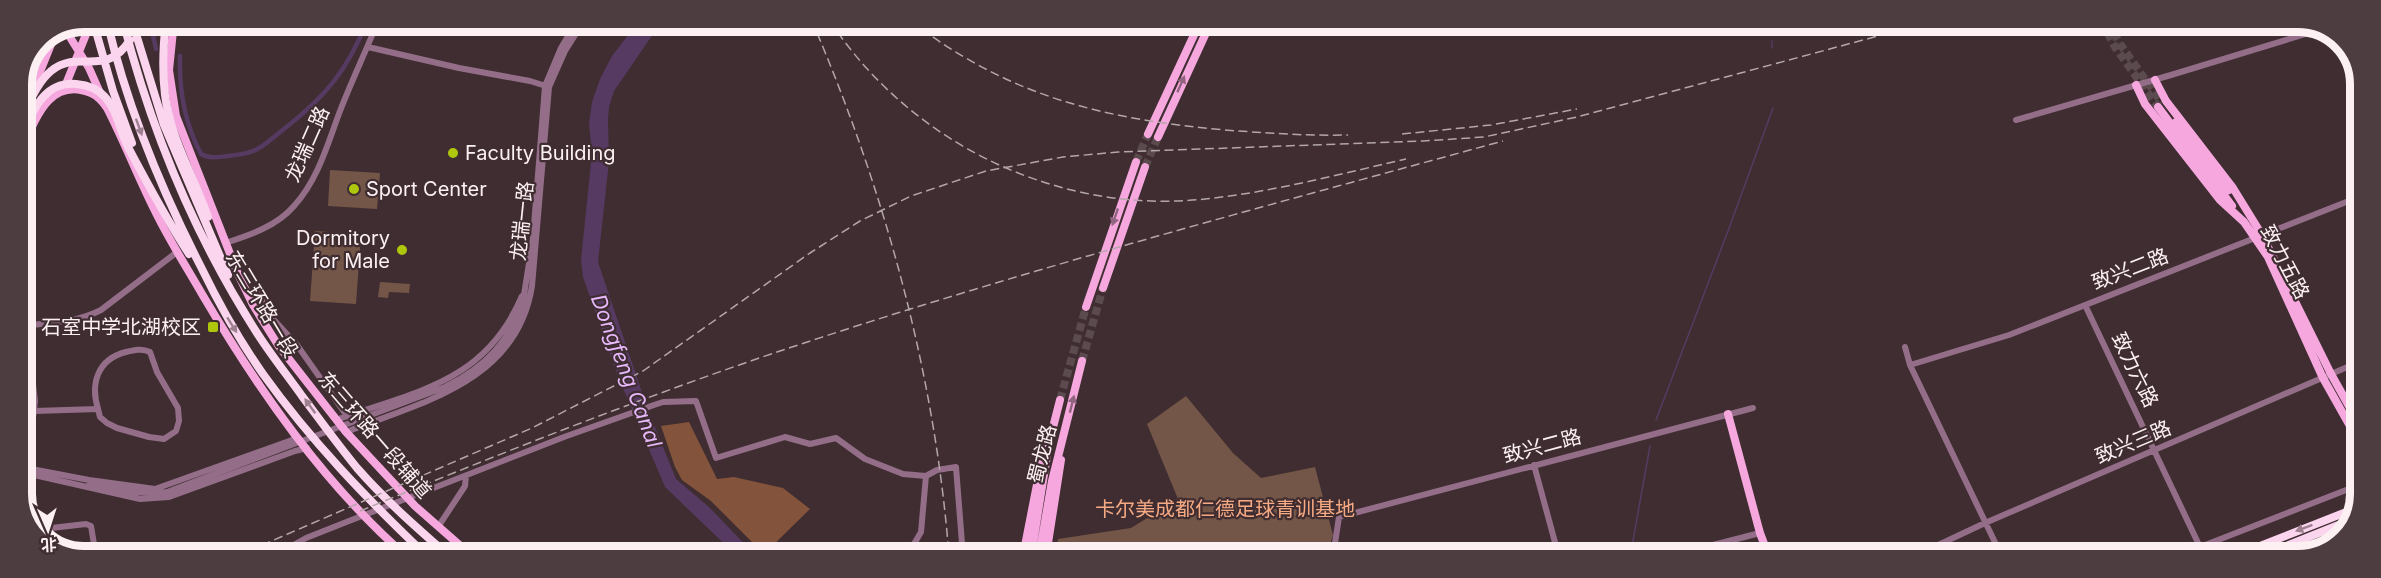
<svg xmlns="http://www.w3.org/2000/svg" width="2381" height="578" viewBox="0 0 2381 578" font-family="Inter,'Noto Sans SC',sans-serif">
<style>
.green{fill:#735647}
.forest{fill:#83543b}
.water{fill:#563a62}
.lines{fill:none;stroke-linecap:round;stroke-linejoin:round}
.stream{stroke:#563a62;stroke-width:1.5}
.canal{stroke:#563a62;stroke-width:4.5}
.major-tunnel{stroke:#5b4a4e;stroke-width:8;stroke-dasharray:8 4;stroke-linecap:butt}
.minor{stroke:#946e88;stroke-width:6}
.major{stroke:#f6a8de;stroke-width:8}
.highway{stroke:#fbd5ee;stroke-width:8}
.rail{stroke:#b4a6a9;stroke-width:1.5;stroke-dasharray:9 4.5;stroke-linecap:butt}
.oneway{fill:#91647f}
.oneway2{fill:#9d8190}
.poi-dot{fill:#aec60c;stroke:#3f2d31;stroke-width:2}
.labels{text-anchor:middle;stroke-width:4.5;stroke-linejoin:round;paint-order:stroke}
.street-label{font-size:20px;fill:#fcf0f2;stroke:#3f2d31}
.poi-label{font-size:20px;fill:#fcf0f2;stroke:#3f2d31;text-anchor:start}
.park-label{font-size:20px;fill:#f6aa83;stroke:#3f2d31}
.water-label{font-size:21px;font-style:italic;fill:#e7b9fc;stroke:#3f2d31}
.rim{fill:none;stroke:#fcf0f2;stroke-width:8}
</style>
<rect width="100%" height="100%" fill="#3f2d31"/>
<path class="green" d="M330 170 380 173 377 209 328 206Z
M315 231 361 234 356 304 310 301Z
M380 282 410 284 409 293 389 292 388 298 378 297Z
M1186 396 1233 453 1261 478 1315 467 1333 535 1327 554 1319 556H1055L1058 539 1131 528 1178 499 1147 424Z"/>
<path class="forest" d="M689 422 717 479 734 477 783 488 810 509 764 554 711 501 682 480 675 467 661 426Z"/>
<path class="water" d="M639 21H662L614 91 609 107 608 119 609 162 598 262 648 410 676 479 709 507 756 556H737L665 487 617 374 583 277 581 260 592 153 589 124 592 102 600 79 612 56Z"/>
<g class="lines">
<path class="stream" d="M1772 41V48
M1656 420 1728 231 1773 108
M1630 557 1650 446"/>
<path class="canal" d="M150 21 156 49
M180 56C179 90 185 124 201 154 209 159 219 157 228 156 260 153 261 147 284 129 325 97 348 70 367 21"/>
<path class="major-tunnel" d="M2102 22 2115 47 2158 107
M2108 22 2120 44 2162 103
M1136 162 1148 134
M1145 167 1158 137
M1082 361 1103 288
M1060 400 1086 307"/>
<path class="minor" d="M368 47 459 68 530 81 549 87
M2016 120 2171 75 2322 29
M225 243C250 235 277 226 294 206 318 180 328 143 340 111 352 80 366 51 378 21
M258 294 274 320 297 345 347 416
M523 301 533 238 545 86 561 48 577 21
M2085 305 2200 547 2359 485
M21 326C49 323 76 323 101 310L177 252
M1905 347 1910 365 2002 557
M21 352 33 384 35 401 27 468 32 527
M1910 365 2009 335 2359 197
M21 371 27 405 21 454
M34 411 98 409 100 417 107 423 117 428 149 437 164 439 176 431 179 421 178 408 157 372 150 352C142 348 134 350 126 352 98 359 90 383 98 409
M336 420C416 391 485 383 522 296
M346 432C422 402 517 382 532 286L549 87 565 51 584 21
M1534 465 1559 557
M21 467 89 480 155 489 292 440 296 436
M21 472 140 499 169 497 295 451 307 448
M88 486C115 487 140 496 167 492L445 387C488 366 508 341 527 298
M21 490 23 507
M438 527 465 486 466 476
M34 530 86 524 91 526 96 556
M274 556 306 538 349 521 564 437 654 405 663 402 696 401 716 458 785 437 810 444 836 438 865 459 903 474 926 476 937 470 956 467 963 556
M907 556 921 532 926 476
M1333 556 1339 517 1753 408
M1666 557 1760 533
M1922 557 1936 546 1985 523 2359 362"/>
<path class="major" d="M174 21 169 70 176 116 238 274 253 305 278 345 346 432 415 506 472 556
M65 29 89 68 101 95
M2155 80 2166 101 2233 188 2262 235 2331 374 2359 424
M2136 85 2145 104 2220 200 2244 222 2268 257 2323 378 2359 442
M64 89 91 22
M31 94 56 32
M21 104 49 35
M2158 107 2232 206
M21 119 27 106
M2176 122 2229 190
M1148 134 1200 22
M1158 137 1211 22
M21 152C34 123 48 75 91 93 98 96 103 102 107 108 125 143 139 180 157 215 171 243 187 268 202 294 258 389 323 483 406 556
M1103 288 1145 167
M1086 307 1136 162
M1728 414 1760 533 1769 557
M1023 556 1041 464
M1031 556 1049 443 1060 400
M1039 556 1052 481 1082 361
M1046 556 1061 460"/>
<path class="highway" d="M93 21 113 91 132 143
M107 21C127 107 161 189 201 267 219 304 239 340 263 374 311 441 367 499 427 556
M123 21C151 130 196 238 257 333 271 355 287 375 302 396 320 420 338 445 357 468 385 500 417 528 449 556
M132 21 164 125 228 275
M166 21C163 46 162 70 165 95 170 137 194 177 208 217
M78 23C94 30 111 28 126 21
M21 84 23 78
M25 111C32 97 39 81 51 71 79 48 105 79 130 40
M21 136C33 111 44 81 76 84 87 85 98 89 105 97 117 110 120 131 128 147 147 183 167 220 189 254
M2232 557 2359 507
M2259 557 2351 520"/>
<path class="rail" d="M812 21C884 189 935 373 949 556
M830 21C911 144 1059 215 1205 199 1273 192 1340 174 1406 159
M911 21C1010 97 1104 119 1225 130 1266 133 1307 136 1348 135
M1923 28 1947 22
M1402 134 1491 125 1577 109
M360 511C499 454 640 398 783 350 1020 271 1262 207 1503 141
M237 556 532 428 643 371 810 253 860 221 911 196 986 171 1063 157 1118 152 1423 141 1484 137 1577 117 1930 22"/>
</g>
<defs><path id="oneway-solid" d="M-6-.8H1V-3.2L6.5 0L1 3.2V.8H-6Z" transform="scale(1.5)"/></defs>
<g class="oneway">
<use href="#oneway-solid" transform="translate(1181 84) rotate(-66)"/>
<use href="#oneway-solid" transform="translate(1115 217) rotate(109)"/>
<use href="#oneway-solid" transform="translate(1072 404) rotate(-76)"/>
</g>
<g class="oneway2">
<use href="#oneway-solid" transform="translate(139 127) rotate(70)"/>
<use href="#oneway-solid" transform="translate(232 325) rotate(58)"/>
<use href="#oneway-solid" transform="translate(310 406) rotate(-126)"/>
<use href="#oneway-solid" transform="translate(2304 528) rotate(159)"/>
</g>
<g class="poi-dot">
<circle cx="453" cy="153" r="6"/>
<circle cx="354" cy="189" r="6"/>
<circle cx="402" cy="250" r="6"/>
<rect x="207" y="321" width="12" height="12" rx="3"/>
</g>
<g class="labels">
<g class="street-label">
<text transform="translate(307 144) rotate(-66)" y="7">龙瑞二路</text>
<text transform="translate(522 221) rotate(-84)" y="7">龙瑞一路</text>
<text transform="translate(2285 262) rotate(62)" y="7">致力五路</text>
<text transform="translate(2130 269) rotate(-21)" y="7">致兴二路</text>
<text transform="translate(262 304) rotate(59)" y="7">东三环路一段</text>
<text transform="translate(2135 370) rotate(64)" y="7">致力六路</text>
<text transform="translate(375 435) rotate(49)" y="7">东三环路一段辅道</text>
<text transform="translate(2133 442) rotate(-23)" y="7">致兴三路</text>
<text transform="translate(1542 446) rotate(-15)" y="7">致兴二路</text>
<text transform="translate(1042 454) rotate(-76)" y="7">蜀龙路</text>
</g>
<g class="poi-label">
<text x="465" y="160">Faculty Building</text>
<text x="366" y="196">Sport Center</text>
<text x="390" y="245" text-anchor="end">Dormitory<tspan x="390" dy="23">for Male</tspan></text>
<text x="201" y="334" text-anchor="end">石室中学北湖校区</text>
</g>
<g class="park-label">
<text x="1225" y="516">卡尔美成都仁德足球青训基地</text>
</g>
<g class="water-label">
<text transform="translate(626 371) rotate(69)" y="7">Dongfeng Canal</text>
</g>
</g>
<path d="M0 0H2381V578H0ZM84 32H2298A52 52 0 0 1 2350 84V494A52 52 0 0 1 2298 546H84A52 52 0 0 1 32 494V84A52 52 0 0 1 84 32Z" fill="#4e3d40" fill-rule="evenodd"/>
<path class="rim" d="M84 32H2298A52 52 0 0 1 2350 84V494A52 52 0 0 1 2298 546H84A52 52 0 0 1 32 494V84A52 52 0 0 1 84 32Z"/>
<g transform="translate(48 530) rotate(177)" stroke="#3f2d31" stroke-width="4.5" paint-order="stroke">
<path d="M0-4.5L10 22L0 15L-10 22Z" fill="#fcf0f2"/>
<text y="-9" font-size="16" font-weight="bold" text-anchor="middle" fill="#fcf0f2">北</text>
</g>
</svg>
